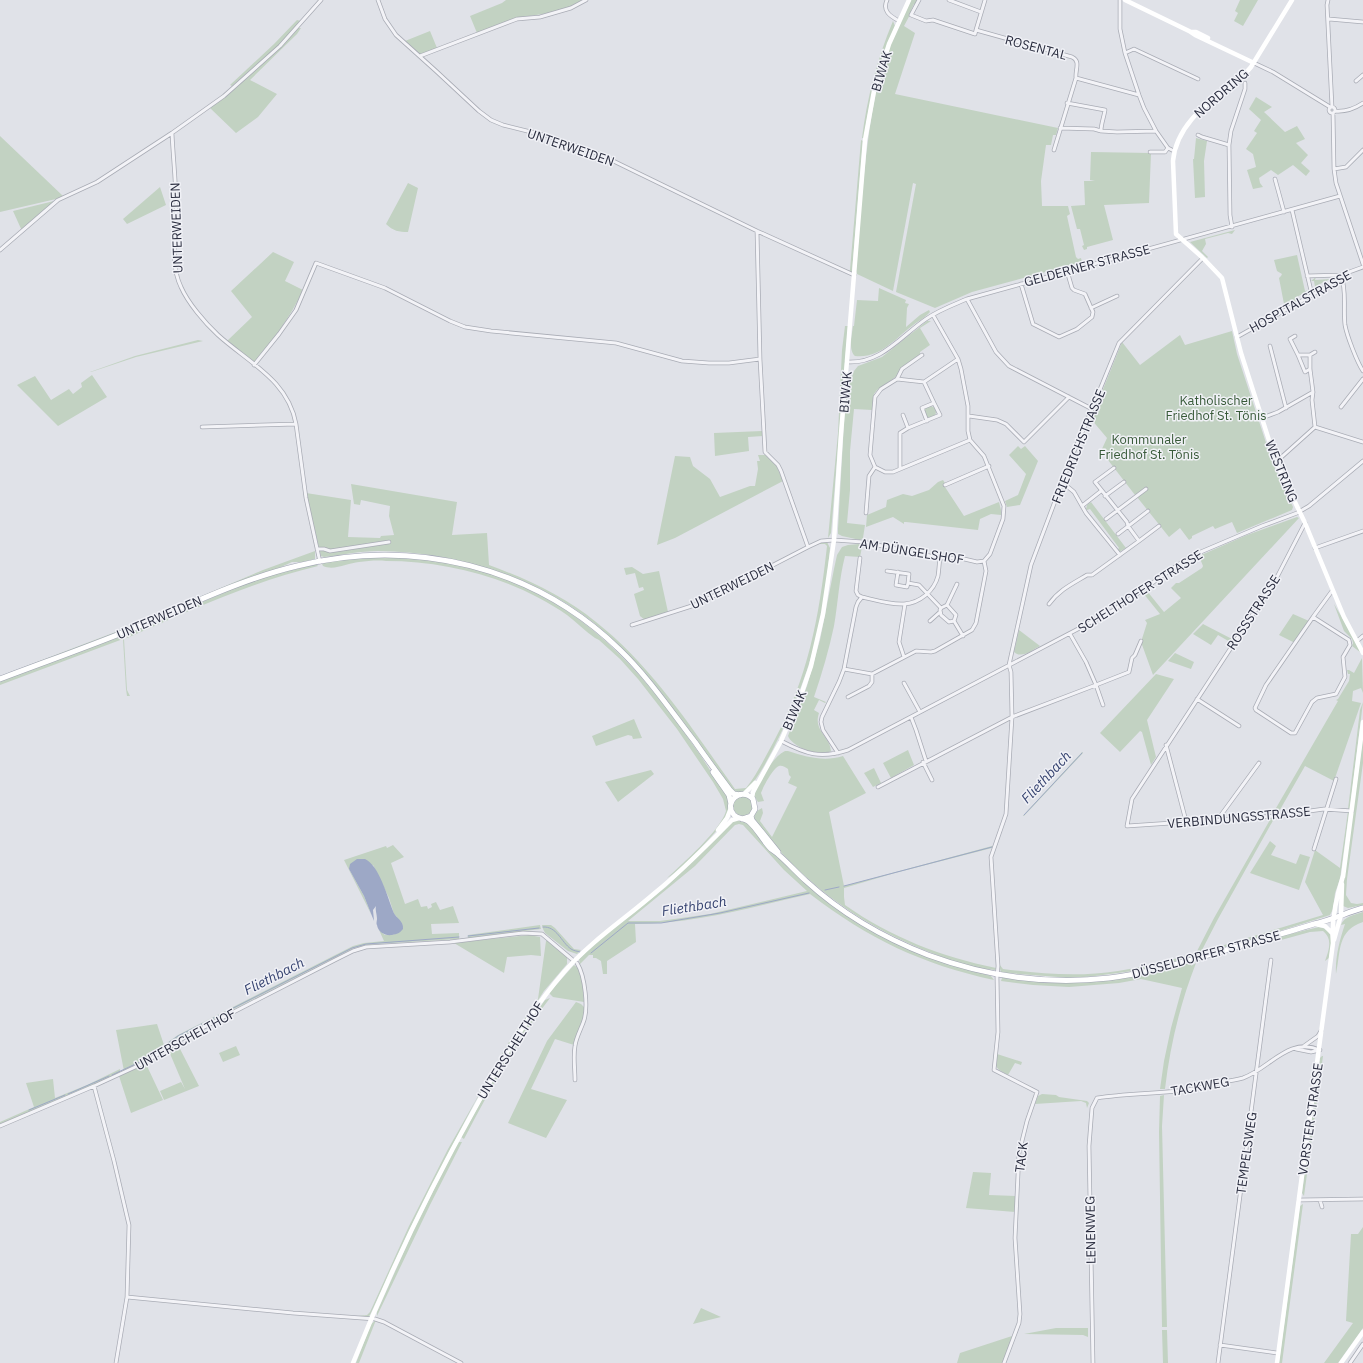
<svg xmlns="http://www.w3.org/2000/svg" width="1363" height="1363" viewBox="0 0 1363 1363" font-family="'IBM Plex Sans',sans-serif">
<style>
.green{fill:#c2d2c2;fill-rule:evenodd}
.water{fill:#9da8c6}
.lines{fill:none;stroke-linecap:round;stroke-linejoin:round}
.stream{stroke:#9da8c6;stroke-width:1}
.street-casing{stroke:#a9acb5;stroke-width:4.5}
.primary-casing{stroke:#a0a4b3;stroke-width:6}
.street{stroke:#f3f3f7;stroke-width:3}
.secondary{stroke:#fff;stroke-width:4.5}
.primary{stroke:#fff;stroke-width:5}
.labels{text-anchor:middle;stroke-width:3;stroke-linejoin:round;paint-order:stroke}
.street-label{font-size:13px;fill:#2a2d3f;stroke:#f0f1f6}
.park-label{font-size:13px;fill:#385a39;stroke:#f0f1f6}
.water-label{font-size:14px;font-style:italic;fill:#364370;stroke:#f0f1f6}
</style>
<rect width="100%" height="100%" fill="#e0e2e8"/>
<path class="green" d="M506 0H584L571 7 549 13 517 18 477 33 470 16 502 3Z
M911 0H918L916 4H914L911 10 912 11 904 26 915 33 895 94 1058 128 1056 135H1053L1051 145H1046L1041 181 1042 206H1068L1070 214 1067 216 1076 257 1078 259 1081 258 1082 262 972 292 935 308 896 292 916 184 913 183 893 291 857 274 856 271C861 211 864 151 876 92L880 93V91L877 89 890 46Z
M1240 0H1258L1243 26 1234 21 1238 13 1235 11Z
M297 20 301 21 276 48 232 86 230 85 274 44Z
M893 21 895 26C880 62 869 99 864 138H862C867 98 877 59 893 21Z
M298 28H301L297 34 250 80 277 94 258 117 236 133 210 108 279 48Z
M430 31 437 48 420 55 405 41Z
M1256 97 1272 107 1264 112 1285 132 1297 126 1305 139 1296 143 1308 155 1301 163 1310 171 1306 176 1293 165 1278 175 1271 170 1259 178 1260 183 1263 187 1253 189 1247 170 1256 167 1253 154 1246 149 1257 133 1254 131 1261 120 1249 109Z
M0 136 63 196 56 199 0 212Z
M1196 138 1207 141 1204 161 1205 197 1195 198 1193 159H1194Z
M861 140 863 141 852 272 849 271 850 270Z
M1091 152 1151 153 1149 203 1104 205 1113 240 1087 247V249L1084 250 1082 246 1084 245 1080 229H1077L1071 206 1085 205 1084 181H1095L1090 180Z
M408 183 418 188 408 232C399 232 393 231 386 224Z
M160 187 166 205 127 224 123 219Z
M54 201 22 231 13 211Z
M1235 230 1232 234 1228 233 1205 239 1206 244 1202 251 1208 257 1207 258 1190 242Z
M273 252 294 262 285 281 303 290C290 318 273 340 254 363L227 341 252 317 231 291Z
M1297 255 1305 291 1309 290V293L1305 296 1304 293 1297 297 1298 300 1285 307 1284 304 1279 278 1281 276 1282 274 1277 271 1274 260Z
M1333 276H1335L1336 280 1331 282 1328 280 1316 286 1319 289 1315 291 1313 290V288L1315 287 1314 281H1311L1316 277 1315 280 1331 279Z
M879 288 906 300 905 303 909 304 907 308 906 327 920 315 929 310 930 312C925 318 918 321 912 326 895 339 879 359 855 356 848 350 852 334 853 326H854L857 300 878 301Z
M927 321H931L920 328 930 345 920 352V355L901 368 897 376 877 390 874 394 872 410 854 409 850 451V490L847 523 865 525 863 538 860 540 842 536 838 534V529L845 405 848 388 854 371 858 366 882 357Z
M845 326H848L831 533 828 538 838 433 842 350Z
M1232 331 1237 354 1273 464 1293 507 1292 510 1237 533 1232 522 1215 529 1213 526 1192 536V538L1189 540 1180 528 1169 537 1137 497 1146 488 1135 495 1101 451 1107 438 1091 419 1122 342 1140 365 1180 335 1185 345Z
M198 340 203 341 136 357 91 372H90L135 356Z
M92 375 107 397 58 426 17 385 35 376 51 400 69 389 73 394 82 387 81 383Z
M924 412a6 6 0 1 1 12 0a6 6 0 1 1-12 0Z
M762 431 763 436 748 437 749 451 715 456 714 433Z
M1018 446 1021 449 1025 446 1038 461 1020 505 1007 507 1005 501 1018 495 1026 474 1009 455Z
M758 455H765L776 465 783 481 675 538 657 545 675 456 690 457 693 466 710 479 720 497 750 486H755L758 469 757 461H760Z
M943 480 947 486 945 487 964 516 999 502 1001 510V515L991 514 980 519 978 530 906 522H904V524L893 517 866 527 867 515 886 507 887 500 903 494 912 496 929 490 938 482Z
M351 484 457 502 452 535 487 533 489 565C527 579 564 596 596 622 653 667 693 730 735 789L746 788C758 773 765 757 774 741 808 678 819 618 827 546L825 544H819L810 547 822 542H827L830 548C828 566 827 584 824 602 816 649 801 693 780 735 770 755 761 775 745 792H734C709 759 683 727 657 694 645 679 634 661 620 647 559 583 465 552 378 551 360 551 342 555 324 557L321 556 306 493 351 500 348 537 380 538 381 536 394 535 389 516 390 506 361 500 360 505 354 504Z
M1091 502 1126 548 1119 552 1117 550 1119 548 1090 509 1087 510 1086 509 1087 505Z
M1297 517 1299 518 1153 675 1141 642 1147 623 1145 620 1160 614 1143 593 1147 591 1164 612 1181 598 1171 588 1176 583H1179L1202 568 1203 566 1199 556 1247 535Z
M859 544 862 547 860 557 845 556C839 579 838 603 834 626 829 650 822 673 814 697L826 702 825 703 819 700 814 710 819 713C813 731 830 736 831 751 820 757 793 748 788 736L807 686 820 640 834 569 837 555 842 547 848 545Z
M315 551V559L303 562H292L281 567 240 582 124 631 0 677V676L126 628 263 570Z
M410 557C443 562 476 567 508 580 597 616 648 679 701 756 710 771 720 784 729 799 729 805 729 813 726 818 718 831 680 872 667 878 682 864 721 830 726 811L723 799 713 782 677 729 638 679 620 659 599 640 595 638C585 631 576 622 567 615 515 579 449 561 386 561 377 560 368 561 359 562 348 563 334 571 323 566L322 564 329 561 346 560 360 558Z
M316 564 318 566C251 582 190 611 127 638V634L235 588 268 576Z
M632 567 643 574 659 571 668 612 645 620 640 616 634 594 644 590 643 587 639 588 635 573 626 575 624 568Z
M1334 604 1357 643 1360 652 1352 646 1353 643 1352 639 1344 631Z
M1293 614 1309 621 1295 643 1279 635Z
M1203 624 1232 639 1230 642 1218 635 1211 645 1193 634Z
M1019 630 1040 646C1032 650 1022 659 1014 652Z
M120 636 124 639 127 690 130 696H127L126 689 123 639 0 685V681Z
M1175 653 1194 662 1191 669 1168 661Z
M1362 658 1363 693 1361 688 1353 691 1352 701 1361 703 1334 781 1305 766 1277 815H1272L1338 701 1336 700 1338 699 1349 681 1350 674H1348L1347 670H1349L1354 673Z
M1156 674 1174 679 1147 720 1156 757 1151 765 1142 732 1140 731 1120 752 1100 733Z
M1363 702 1350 808 1348 809 1360 710Z
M634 719 642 738 633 739 632 736 628 735 596 746 592 736Z
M1363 737V763L1347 879 1346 895 1351 903 1357 904 1363 903V905L1348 908 1343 906 1342 892Z
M908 750 914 765 891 778 883 763Z
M785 751H788C807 757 824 762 843 756L866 793 829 812 844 886 992 846V848L895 873 844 888V897L845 905C890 937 942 957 996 968L995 970C976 969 955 962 937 955 863 928 801 883 754 820 754 814 756 811 762 808L763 813 760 821 772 837 797 787 788 783 791 777 789 775 788 769C785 767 782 765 779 766 773 768 763 787 761 793L764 801 758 802 754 796C759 782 771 758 785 751Z
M1082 752 1083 753 1024 816H1023Z
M874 768 881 783 873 787 864 773Z
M651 770 654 774 618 802 605 782Z
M733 806a10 10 0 1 1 20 0a10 10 0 1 1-20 0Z
M1348 811 1349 813 1340 879 1335 893 1333 909 1330 915 1223 949 1140 970 1095 976 1071 978 1007 973 1001 972 1000 969 999 964 1003 969C1041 974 1080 977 1118 971 1145 967 1170 960 1196 953L1214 918 1271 818 1275 817 1218 919 1201 952 1323 915 1305 882 1315 850 1340 868Z
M735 819 746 821 839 910 942 962 991 976 994 980C921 964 869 939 810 894 752 907 695 924 635 924L636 942 607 961V974H603L601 961 596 958H593V955H589L580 964 579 959 595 943 666 887ZM739 824 743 825 784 870 807 891 710 914 660 921H628L695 866 735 825Z
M1270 841 1276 846 1271 855 1296 864 1300 854 1310 857 1299 890 1250 873Z
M393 845 404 857 391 863 405 904 418 899 421 907 427 906 428 909 432 907 431 904 436 902 440 910 453 906 459 923 431 924 432 934 459 933V939L374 944 354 948 179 1037 141 1064 124 1071 116 1030 157 1024 164 1045 178 1035 353 946 364 943 384 941 379 930 385 935 396 934 397 917 394 914 389 898 373 865 349 869 364 896 372 916 344 860 386 846 387 848Z
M1363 912V922C1337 931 1341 950 1336 974 1335 957 1340 939 1345 924L1341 925C1344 916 1355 915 1363 912Z
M540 925 541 929 468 938V935Z
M542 925H551L555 928 574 949 581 950 577 954 568 951 545 933 543 929Z
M1319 927C1336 930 1331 944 1329 958L1325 961C1329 950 1333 939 1323 931L1310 932 1274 942 1273 938Z
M529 935 540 937 541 956 531 955 507 957 504 973 454 943Z
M546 941H548L567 956V964L544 991 518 1031 475 1102 417 1214 370 1315 368 1317 358 1316 367 1315 370 1312 409 1226 448 1149 507 1045 538 999Z
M1192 962 1191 966 1196 963C1180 1004 1170 1046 1165 1089H1160L1164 1061 1171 1028 1182 988 1141 979 1119 983 1069 987 1033 985 1001 981 1002 978 1005 977 1093 981Z
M574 965C585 973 583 989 584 1002L553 997 549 993Z
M550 998C516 1042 489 1091 464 1139L461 1137 510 1050 545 1000Z
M576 1002 581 1004 584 1007V1015L574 1045 555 1039 531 1089 567 1100 546 1138 508 1123 547 1041Z
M177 1043 199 1086 164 1100 160 1091 181 1082 185 1089 168 1049Z
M236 1046 240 1055 223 1062 219 1053Z
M997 1054 1022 1062 1021 1065 1015 1063 1008 1075C995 1068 995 1068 997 1054Z
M1322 1056H1323L1304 1196 1302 1193 1320 1058Z
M146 1064 163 1100 131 1113 119 1076Z
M120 1069V1072L117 1075 0 1124V1122L34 1107 26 1083 53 1079 55 1098 87 1085Z
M1042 1094 1056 1095 1059 1097 1087 1101 1089 1103 1087 1108 1086 1103 1081 1101 1035 1104 1038 1096Z
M1164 1095 1162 1126 1167 1327H1162L1159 1132 1160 1096Z
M458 1142H462L430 1205 377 1316V1312L415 1227Z
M973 1172 991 1173 989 1195 1016 1196 1015 1212 966 1208Z
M1303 1204 1282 1363H1279L1300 1206Z
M1363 1227V1328L1338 1363H1324L1353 1323 1346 1321 1351 1234H1358Z
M701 1308 721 1317 693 1324Z
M376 1320 359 1363H356L371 1324Z
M1056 1328H1088V1337L1083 1335 1024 1334Z
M1162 1330H1167L1168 1363H1163Z
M1012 1336 1003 1363H957L960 1353Z"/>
<path class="water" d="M357 859H365C379 865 388 898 393 911 395 918 404 920 403 929 400 933 397 934 392 935 385 936 378 932 377 925 376 924 377 920 377 919 377 914 375 910 376 906L373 910 374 921 364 896 349 869 350 864Z"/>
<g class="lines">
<path class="stream" d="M1024 815 1082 753
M844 886 992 847
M825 890 839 887
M543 927C557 926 561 942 571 949 574 951 577 951 580 952
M468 936 539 928
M591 953 628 923H661L720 913 809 893
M112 1075 144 1060 178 1036 352 948 366 944 459 937
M68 1094 109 1076
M29 1110 65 1095"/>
<defs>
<path id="street" d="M378 0 385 19 396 35 436 71 479 111 491 120 503 125 551 137 599 154 757 231 854 275
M887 0C882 11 890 16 899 21
M919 0 911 15 926 21 933 20 975 34 976 30
M949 0 981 12
M985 0 976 30 1072 57C1081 61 1075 70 1076 78L1139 95
M1120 0V29L1125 53 1139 95 1144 108 1156 131 1168 148 1174 151
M1328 0 1327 5 1332 107
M1329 19 1363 22
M1125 53 1134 49 1198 79
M420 56 517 19 540 17 571 8 586 0
M1254 63 1273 72 1330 107
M1356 81 1363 75
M1067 103 1105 110C1104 117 1101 124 1101 131
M1329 110a3 3 0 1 1 6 0a3 3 0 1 1-6 0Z
M1335 111C1346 112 1354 109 1363 103
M1333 113 1334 169 1336 183 1363 264
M1060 128 1094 129 1101 131 1117 132 1156 131
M172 133C173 157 176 181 176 206 177 232 169 262 181 287 188 303 205 323 218 335 249 363 288 380 296 424
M1198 135 1202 137 1229 145
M1054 150 1076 78
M1150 152H1165L1168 148
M1334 169 1346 167 1363 150
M1275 179 1284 212
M1292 210 1312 295
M1232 227 1230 215 1229 145 1231 131 1245 89V83
M757 231 760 359 765 452 778 465 781 471 808 547 821 541 834 540 863 542 940 558H960L977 562 984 561 990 554 1003 519 1004 506 984 456 970 440 968 431V406L961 369 958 359 933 315
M0 250 58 200 97 182 172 133 224 96 280 46 321 0
M1307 276 1341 275C1347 291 1343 308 1345 325 1347 336 1357 362 1363 371
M1021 284 1033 324 1059 337 1077 329 1092 317 1093 312 1085 294 1074 290 1072 288 1067 271
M967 299 996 352 1009 366 1092 409
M1091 308 1117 296
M1295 336 1290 339 1298 355H1310
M1237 337 1337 281 1341 275 1363 267
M1270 346 1286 408
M1315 352 1310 355V369L1313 392 1312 400 1315 427
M1298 355 1305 372 1310 369
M847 362C881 364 901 336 926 319 939 310 953 305 967 299L1340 196
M254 365 279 334 296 310 316 263 385 288 450 321 465 327 491 331 616 343 682 361 709 363H729L760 359
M897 379 902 369 922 355
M924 382 934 403 922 408 927 421
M1341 407 1363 379
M903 415 908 428
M969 416 997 420 1006 424 1024 442 1069 397
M1262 418 1278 412 1313 392
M202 427 296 424 306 498 320 562
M1276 462 1315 427 1363 442
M875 467 885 472H893L970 440
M900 469V433L908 428 940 415 934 403
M1061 484 1068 487 1074 492 1086 513 1120 555
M945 485 989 466
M1105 496 1124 482
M1082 506 1101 491
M866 513 869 476 875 467 870 455 875 397 881 389 897 379 924 382 958 359
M1106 519 1146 489
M1305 523 1276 579 1132 799 1127 826 1274 816 1324 809 1352 811
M1118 534 1148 511
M1139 541 1159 526
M1315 548 1363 531
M317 549H324L330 551 389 542
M860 558 856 591 858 595 862 597C875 600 891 605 904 604 920 603 934 591 938 576 939 570 939 564 940 558
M887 571 909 574 908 583
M898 572 896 585 907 587 908 583 919 585 941 608 947 605 956 615 954 621 963 636
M1049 604C1059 590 1072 584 1087 575H1092L1139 541 1128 526 1127 522 1095 482 1114 468
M947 605 957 584
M941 608 940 610 941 615 949 622 954 621
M1313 617 1266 685 1255 708 1256 710 1291 733H1295L1312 702 1317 698 1336 694 1345 677 1343 657 1350 645 1349 640 1313 617 1332 591
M930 621 940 612
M632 625 698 604 808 547
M1357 641 1363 636
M904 657 899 642 905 604
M844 669 872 674 916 651 931 652 935 651 972 630 976 623 986 571 984 561
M904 683 920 712
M848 697 869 686 872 682V674
M1197 699 1239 726
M1103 705 1096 685 1129 672 1132 658 1135 655 1141 641
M911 717 916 730 926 761
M781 741C806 754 820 759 848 750L1114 610 1182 562 1196 554 1262 526 1297 513 1309 506 1363 461
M1166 745 1186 821
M838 753 823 730 821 722 822 717 839 682 844 669 856 607 858 602 862 597
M923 762 932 780
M878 787 1012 717 1096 685 1086 662 1070 634
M1220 819 1221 815 1259 763
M1314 849 1336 779
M1304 1046 1318 1036 1321 1031
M1296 1049 1311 1052 1320 1050
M575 1080C575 1068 573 1057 575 1046 576 1038 580 1031 583 1023 589 1009 585 976 577 963
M94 1086 114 1161 129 1225 127 1297 116 1363
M0 1126 94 1086 144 1063 185 1037 335 960 353 951 366 947 450 942 523 933 542 934 574 961
M1299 1200 1363 1199
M1320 1200 1322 1207
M127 1297 293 1313 375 1319 384 1322 461 1363
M1220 1345 1277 1353
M1004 1363 1019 1323 1020 1314 1015 1238 1019 1153 1027 1121 1037 1092 994 1070 998 1032 997 977 998 966 991 857 1006 814 1012 717 1011 672 1009 665 1031 565 1072 456 1092 409 1119 343 1203 258
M1093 1363 1089 1146 1092 1108 1097 1098C1129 1093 1161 1094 1192 1089 1202 1088 1212 1085 1222 1082 1229 1081 1236 1080 1243 1078 1269 1069 1289 1036 1320 1050
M1218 1363 1271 960
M1350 1363 1363 1344"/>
<path id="primary" d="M0 679C42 663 85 648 127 631 183 608 238 580 297 566 413 537 534 566 620 650 648 677 671 711 695 742 706 758 718 774 730 790L734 794 740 795
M713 772 729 795 731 804
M751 816 752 820 778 852
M742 819 751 816 755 809 753 799C740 786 723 803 734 815 738 819 743 818 748 821 757 828 763 841 771 849 774 851 777 853 780 856 789 864 797 873 806 881 841 913 884 938 928 955 985 976 1048 985 1109 978 1149 973 1187 961 1226 950 1256 941 1285 933 1314 924 1331 920 1346 913 1363 908"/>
</defs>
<use href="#street" class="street-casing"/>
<use href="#primary" class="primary-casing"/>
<use href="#street" class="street"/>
<path class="secondary" d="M1125 0 1189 31 1195 35 1254 63
M1292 0 1251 67C1244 76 1235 81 1227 88 1202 107 1176 128 1173 161L1176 234 1203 258 1222 278 1241 353 1276 462 1305 523 1344 617 1363 653
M1191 32H1196L1208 38
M744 794 755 783
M752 798 753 792 781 741 801 695 811 666 823 614 834 540 841 434 865 140 874 91 883 63 889 44 909 0
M718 830 727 818 731 808
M1343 877 1363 722
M1315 924 1325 926 1332 933
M1334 940 1341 915 1342 884
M353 1363C388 1276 428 1192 474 1110 500 1062 528 1014 564 972 591 941 625 919 656 892 683 870 707 845 732 820L739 818
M1277 1363 1333 943C1331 920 1336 898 1343 876
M1341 1363 1363 1332"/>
<use href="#primary" class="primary"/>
</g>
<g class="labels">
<g class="street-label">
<text transform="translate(1036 47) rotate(15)" y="5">ROSENTAL</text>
<text transform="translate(881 71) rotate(-73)" y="5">BIWAK</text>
<text transform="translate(1221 93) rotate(-41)" y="5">NORDRING</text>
<text transform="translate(571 147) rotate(19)" y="5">UNTERWEIDEN</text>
<text transform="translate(176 228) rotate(-92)" y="5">UNTERWEIDEN</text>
<text transform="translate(1087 265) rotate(-15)" y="5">GELDERNER STRASSE</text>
<text transform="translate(1300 301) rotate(-29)" y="5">HOSPITALSTRASSE</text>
<text transform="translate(845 392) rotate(-85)" y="5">BIWAK</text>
<text transform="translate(1078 446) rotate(-68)" y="5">FRIEDRICHSTRASSE</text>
<text transform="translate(1282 471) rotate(68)" y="5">WESTRING</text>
<text transform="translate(912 551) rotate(9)" y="5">AM DÜNGELSHOF</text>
<text transform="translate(732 585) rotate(-26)" y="5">UNTERWEIDEN</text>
<text transform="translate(1140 591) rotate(-32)" y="5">SCHELTHOFER STRASSE</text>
<text transform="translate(1253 612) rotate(-57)" y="5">ROSSSTRASSE</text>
<text transform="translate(159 617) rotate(-23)" y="5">UNTERWEIDEN</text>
<text transform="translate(794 710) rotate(-67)" y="5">BIWAK</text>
<text transform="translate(1239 817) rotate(-5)" y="5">VERBINDUNGSSTRASSE</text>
<text transform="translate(1206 954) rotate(-15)" y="5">DÜSSELDORFER STRASSE</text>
<text transform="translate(185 1039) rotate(-29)" y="5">UNTERSCHELTHOF</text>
<text transform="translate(510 1050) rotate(-58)" y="5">UNTERSCHELTHOF</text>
<text transform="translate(1200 1086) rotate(-10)" y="5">TACKWEG</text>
<text transform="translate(1310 1119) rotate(-82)" y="5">VORSTER STRASSE</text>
<text transform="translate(1246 1153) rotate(-82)" y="5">TEMPELSWEG</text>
<text transform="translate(1021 1157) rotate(-83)" y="5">TACK</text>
<text transform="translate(1090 1230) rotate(-91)" y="5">LENENWEG</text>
</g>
<g class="park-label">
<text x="1216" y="405">Katholischer<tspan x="1216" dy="15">Friedhof St. Tönis</tspan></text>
<text x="1149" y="444">Kommunaler<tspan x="1149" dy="15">Friedhof St. Tönis</tspan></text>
</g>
<g class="water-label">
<text transform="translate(1046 777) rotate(-47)" y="5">Fliethbach</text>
<text transform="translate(694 906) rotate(-9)" y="5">Fliethbach</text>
<text transform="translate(274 976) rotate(-27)" y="5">Fliethbach</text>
</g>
</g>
</svg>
